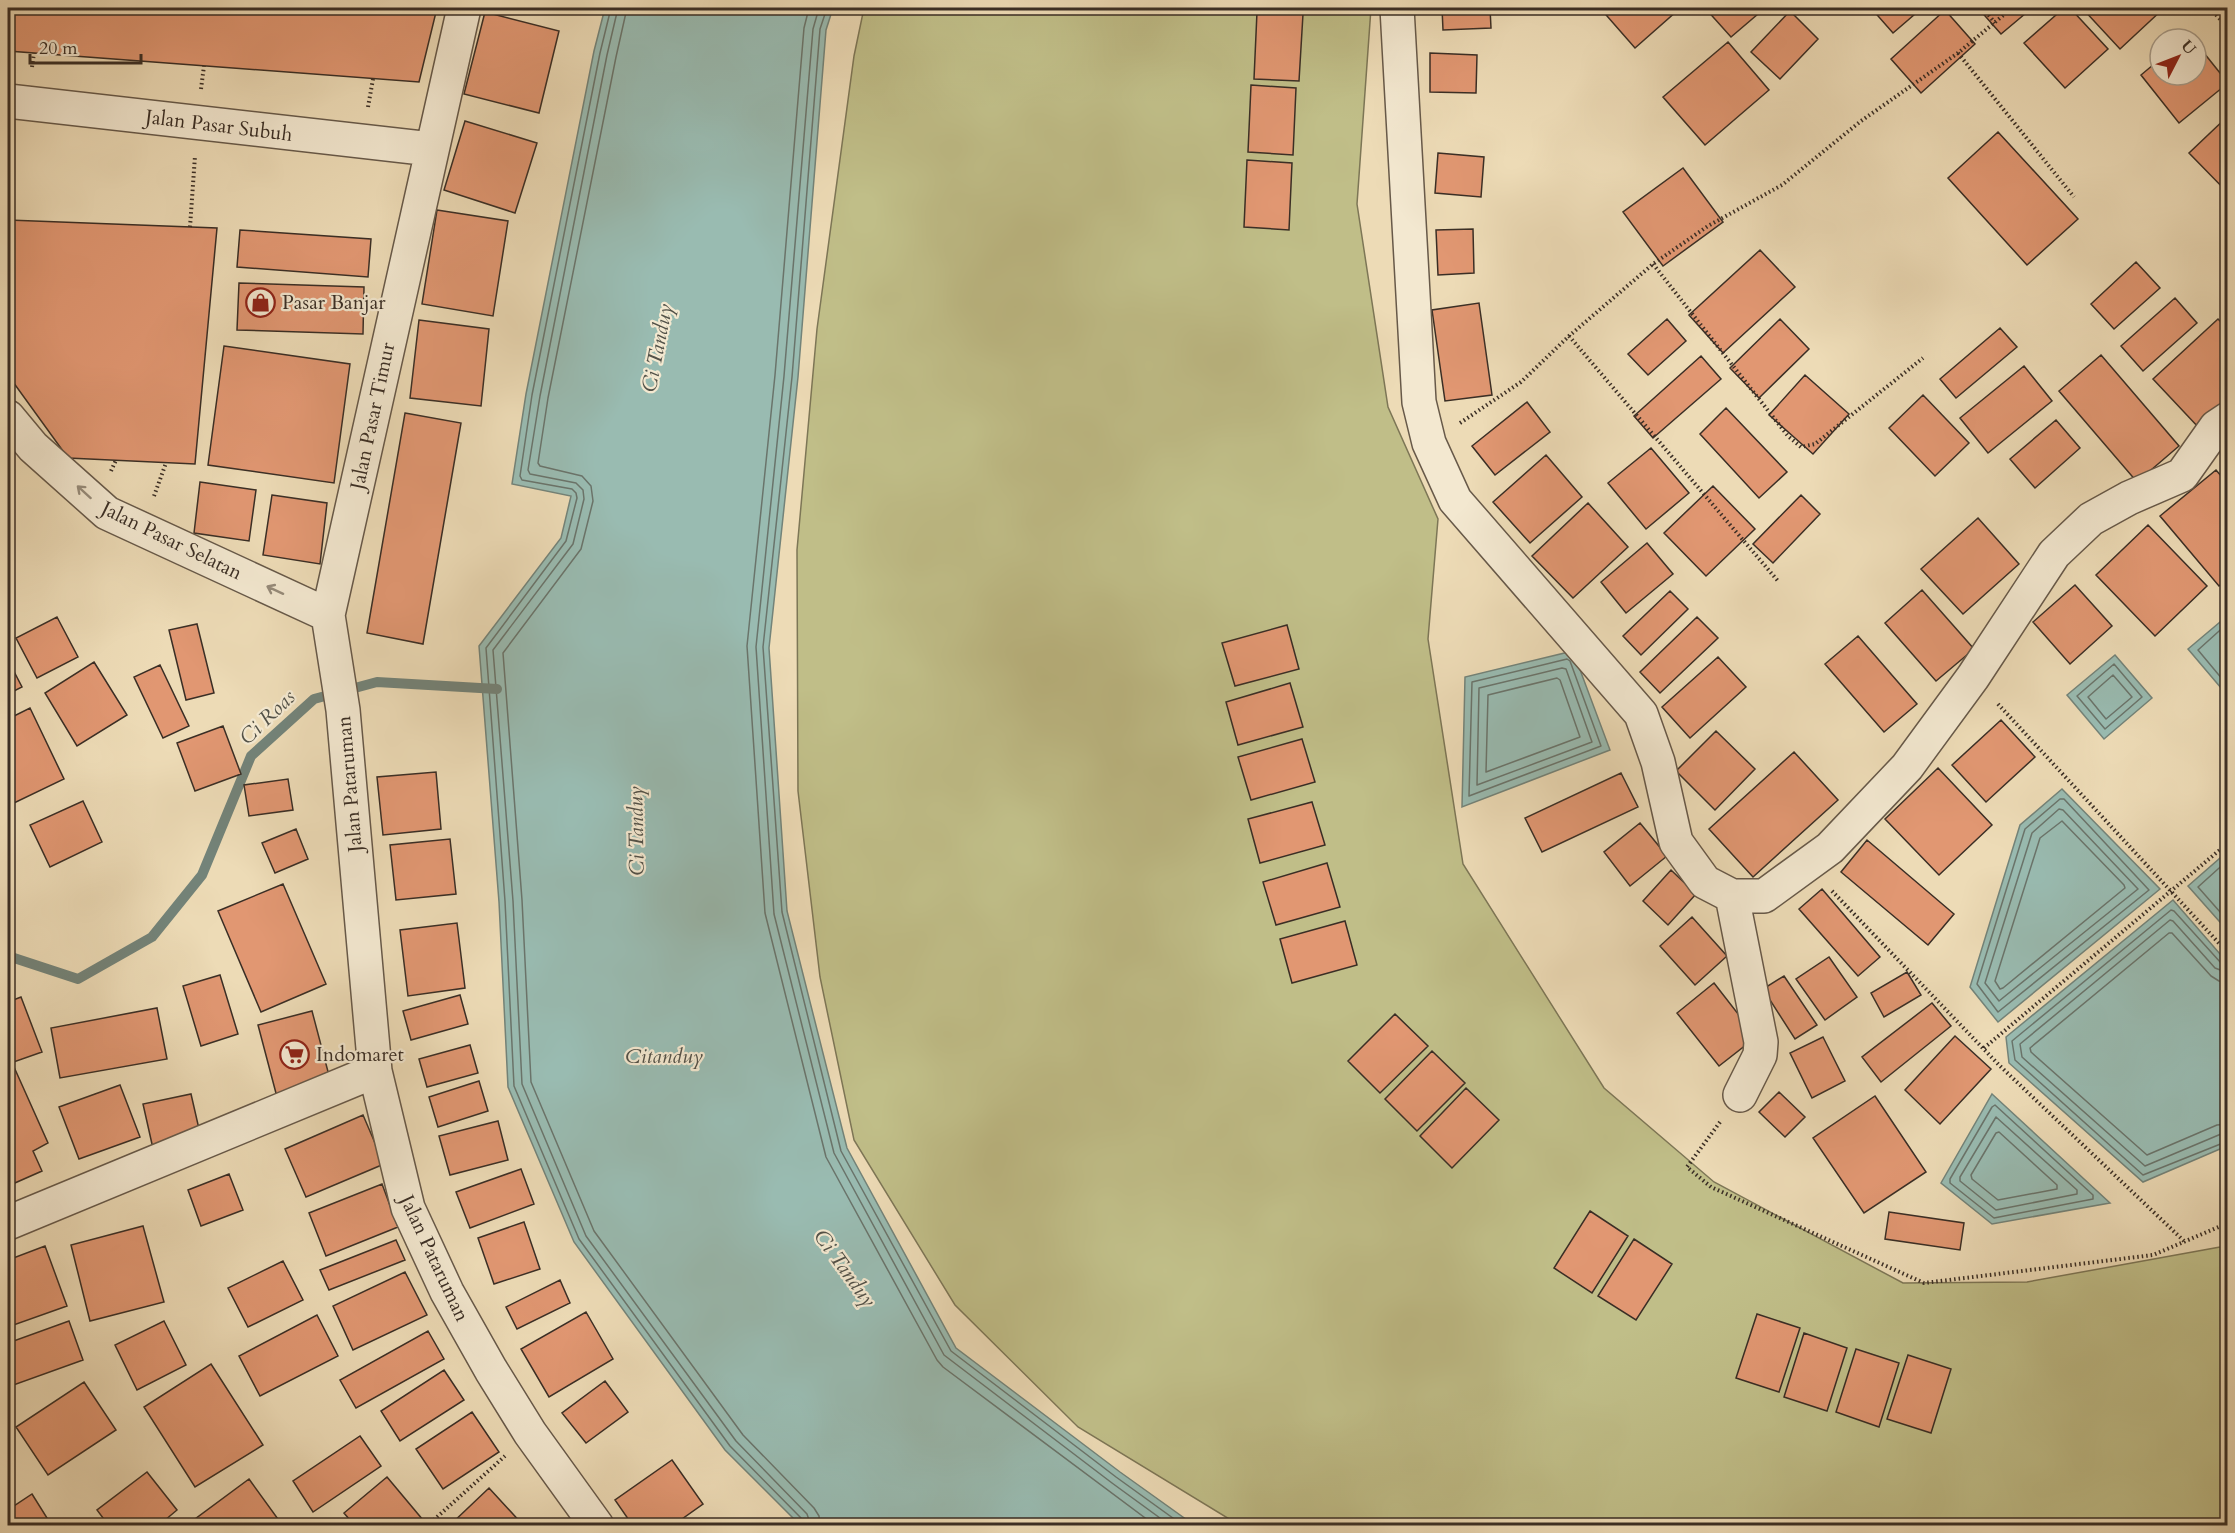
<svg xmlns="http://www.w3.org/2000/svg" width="2235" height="1533" viewBox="0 0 2235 1533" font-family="Cardo,serif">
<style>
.green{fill:#c0be88;stroke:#7d7656;stroke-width:1.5}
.water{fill:#99bbb1;stroke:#738379;stroke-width:1.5}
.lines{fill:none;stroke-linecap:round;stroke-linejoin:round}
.shore{stroke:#6a746b;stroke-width:1.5}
.stream{stroke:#738379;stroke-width:10}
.building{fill:#e19772;stroke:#3a2e25;stroke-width:1.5}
.minor-casing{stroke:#675949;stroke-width:36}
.path{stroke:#3a2e25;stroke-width:4;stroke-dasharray:1.5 3;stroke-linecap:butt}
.minor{stroke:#f3e8d0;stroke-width:33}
.oneway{stroke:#968b7a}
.labels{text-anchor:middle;stroke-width:4.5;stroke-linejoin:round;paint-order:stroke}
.street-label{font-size:20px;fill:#3a2e25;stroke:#f3e8d0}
.poi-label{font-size:20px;fill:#3a2e25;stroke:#f3e8d0;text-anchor:start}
.water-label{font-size:21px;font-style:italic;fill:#525148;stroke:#f3e8d0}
</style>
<rect width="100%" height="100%" fill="#eddbb6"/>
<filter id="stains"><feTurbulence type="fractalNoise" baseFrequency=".00333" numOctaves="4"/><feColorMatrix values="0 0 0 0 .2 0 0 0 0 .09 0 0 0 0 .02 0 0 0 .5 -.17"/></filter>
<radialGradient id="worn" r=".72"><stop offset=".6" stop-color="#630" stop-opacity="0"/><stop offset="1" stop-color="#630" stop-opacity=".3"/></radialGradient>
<path class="green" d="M864 8H1371L1357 204 1388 407 1438 519 1428 639 1463 864 1604 1088 1714 1182 1903 1283 2027 1282 2220 1247 2227 1244V1525H1239L1078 1427 955 1305 854 1140 820 977 798 791 797 550 817 329 854 56Z"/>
<path class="water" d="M605 8H833L826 30 798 377 769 648 787 911 847 1148 956 1348 1120 1472 1194 1525H800L725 1450 574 1242 508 1087 499 902 479 646 561 538 571 496 512 484 526 394 594 51Z
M2226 617 2228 619 2227 695 2188 649Z
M1573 651 1610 750 1462 807 1465 677Z
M2115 655 2152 698 2104 739 2067 695Z
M2062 789 2160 889 1998 1022 1970 987 2020 825Z
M2227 852V930L2188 886Z
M2173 900 2227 962V1146L2143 1182 2009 1063 2006 1037Z
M1992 1094 2110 1203 1992 1224 1941 1183Z"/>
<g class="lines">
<path class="shore" d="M611 8 600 53 532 395 520 476 522 480 572 489 576 493 577 498 566 541 486 648 505 901 514 1086 579 1239 730 1446 802 1519 804 1526
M618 8 607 55 540 396 528 470 530 474 576 483 583 490 584 499 573 544 493 650 513 901 522 1084 586 1236 736 1441 807 1514 811 1526
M627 8 616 57 548 398 538 463 540 466 582 476 591 486 593 501 581 549 503 653 522 900 531 1082 594 1231 743 1435 814 1508 819 1516 820 1526
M809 8 804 28 775 375 747 646 765 913 826 1157 937 1360 943 1367 1156 1526
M819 8 813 29 784 376 756 647 774 914 834 1153 944 1355 1112 1483 1171 1526
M827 8 820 29 792 377 763 647 782 912 841 1151 951 1351 1116 1477 1184 1526
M2228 623 2198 650 2228 686
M1567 659 1570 661 1601 746 1469 796 1472 682Z
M2114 664 2142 697 2105 729 2077 696Z
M1562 668 1566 669 1592 742 1477 785 1479 688Z
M2113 675 2132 697 2106 719 2088 697Z
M1557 678 1560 680 1580 737 1486 772 1488 695Z
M2060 799H2064L2149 890 1998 1012 1977 984 2025 829Z
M2059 809 2063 810 2138 889 1999 1001 1985 983 2032 833Z
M2062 821 2124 885 2125 888 2003 988 2000 989 1995 981 2040 838Z
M2228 860 2198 887 2228 921
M2228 965 2221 963 2174 911 2171 910 2012 1041 2015 1060 2143 1175 2228 1141
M2228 973 2215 968 2173 921 2170 920 2020 1044 2022 1057 2145 1166 2221 1134 2228 1133
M2228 982 2219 981 2211 976 2172 933H2169L2030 1048 2031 1052 2147 1155 2217 1125 2228 1124
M1995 1105 2093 1195V1199L1994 1218 1950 1183V1179L1992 1107Z
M1996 1117 2077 1190V1194L1996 1210 1960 1181V1177Z
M1999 1132 2057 1185V1189L1998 1200 1972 1179 1971 1175 1996 1133Z"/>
<path class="stream" d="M8 956 78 979 152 937 202 875 251 756 314 699 377 682 497 689"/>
</g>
<path class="building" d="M8 8H437L419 82 8 51Z
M1442 8H1490L1491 28 1443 30Z
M1600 8H1675L1678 10 1635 48Z
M1705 8H1765L1731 37Z
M1871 8H1922L1893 33Z
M1978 8H2032L2001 34Z
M2064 8H2070L2108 49 2065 88 2024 43Z
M2082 8H2164L2120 49Z
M1945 10 1975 44 1921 93 1891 59Z
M1790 11 1818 39 1780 79 1751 52Z
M485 12 559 31 539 113 464 94Z
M1257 12 1303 14 1299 81 1254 79Z
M1728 42 1769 90 1705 145 1663 97Z
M2196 43 2228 83 2179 123 2141 75 2160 59V75H2196Z
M1430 53 1477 55 1476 93 1430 92Z
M1251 85 1296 88 1293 155 1248 152Z
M2228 116V193L2189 153Z
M465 121 537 143 515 213 444 190Z
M1998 132 2078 219 2027 265 1948 178Z
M1438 153 1484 157 1481 197 1435 193Z
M1247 160 1292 163 1289 230 1244 227Z
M1683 168 1723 222 1663 266 1623 212Z
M437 210 508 221 493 316 422 304Z
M8 220 217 228 195 464 68 458 8 375Z
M1473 229 1474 273 1438 275 1436 230Z
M240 230 371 239 368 277 237 267Z
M1760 250 1795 287 1723 353 1689 315Z
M2136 262 2160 288 2114 329 2091 304Z
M239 283 364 287 363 334 237 330Z
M2175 298 2197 323 2143 371 2121 346Z
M1479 303 1492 395 1445 401 1432 310Z
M1667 319 1686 341 1648 375 1628 354Z
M1780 319 1809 349 1759 398 1730 368Z
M2218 319 2228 329V403L2200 429 2153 379Z
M419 320 489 329 481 406 410 398Z
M2000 328 2017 347 1956 398 1940 379Z
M224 346 350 364 334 483 208 465Z
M2101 355 2179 446 2137 482 2059 391Z
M1701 356 1721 379 1653 438 1634 416Z
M2024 366 2052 401 1988 453 1960 418Z
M1805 375 1849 414 1813 454 1769 415Z
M1923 395 1969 443 1935 476 1889 428Z
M1527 402 1550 432 1495 475 1472 446Z
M1726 408 1787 472 1759 498 1700 434Z
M405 413 461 423 423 644 367 633Z
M2056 420 2080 448 2035 488 2010 459Z
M1651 448 1689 493 1646 529 1608 483Z
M1546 455 1582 497 1530 543 1493 502Z
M2216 470 2228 484V579L2219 586 2160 516Z
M200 482 256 490 249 541 194 533Z
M1713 486 1755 529 1706 576 1664 533Z
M272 495 327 503 320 564 263 555Z
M1801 495 1820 514 1773 563 1753 544Z
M1588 503 1628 547 1573 598 1532 556Z
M1978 518 2019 564 1963 614 1921 569Z
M2148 525 2207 586 2155 636 2096 575Z
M1647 543 1673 574 1626 613 1601 582Z
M2075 585 2112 626 2070 664 2033 622Z
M1922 590 1974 649 1936 681 1885 623Z
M1670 591 1688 609 1641 655 1623 636Z
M57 617 78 657 37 678 16 638Z
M1697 617 1718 638 1660 693 1640 672Z
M197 624 214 693 186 700 169 630Z
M1287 625 1299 669 1235 686 1222 643Z
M1858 636 1917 704 1884 732 1825 664Z
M1718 657 1746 687 1690 738 1662 707Z
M8 660 22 687 8 694Z
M94 662 127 715 77 746 45 693Z
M160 665 189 726 163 738 134 677Z
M1290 683 1303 727 1238 745 1226 702Z
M30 708 64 779 14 803 8 791V719Z
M2001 720 2035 757 1986 802 1952 765Z
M223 726 241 774 195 791 177 743Z
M1716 731 1755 769 1715 810 1676 771Z
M1302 739 1315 782 1251 800 1238 757Z
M1794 752 1838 800 1753 877 1709 829Z
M1938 768 1992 825 1939 875 1885 819Z
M436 772 441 829 383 835 377 777Z
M1621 773 1638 807 1542 852 1525 818Z
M288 779 293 810 249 816 244 785Z
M83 801 102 842 50 867 30 825Z
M1312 802 1325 845 1260 863 1248 819Z
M1640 823 1667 856 1630 886 1604 852Z
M296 829 308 859 275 873 262 843Z
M450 839 456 894 396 900 390 845Z
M1867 840 1954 914 1928 945 1841 872Z
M1327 863 1340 907 1276 925 1263 882Z
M1671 870 1696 894 1668 925 1643 901Z
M283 884 326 984 261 1012 218 911Z
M1822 889 1880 957 1858 976 1799 909Z
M1692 917 1727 956 1695 985 1660 946Z
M1345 921 1357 965 1292 983 1280 939Z
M457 923 465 988 408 996 400 930Z
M1829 957 1857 997 1825 1020 1796 979Z
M1907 972 1921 995 1884 1017 1871 993Z
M220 975 238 1034 201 1046 183 986Z
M1784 976 1817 1025 1795 1039 1763 989Z
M1714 983 1756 1037 1719 1066 1677 1013Z
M460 995 468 1024 411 1040 403 1011Z
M21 997 42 1052 8 1064V1002Z
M1932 1003 1951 1026 1881 1082 1862 1057Z
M157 1008 167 1059 60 1078 51 1028Z
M312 1011 331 1083 277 1097 258 1025Z
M1395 1014 1428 1046 1380 1093 1348 1061Z
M1955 1036 1991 1069 1940 1124 1905 1090Z
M1823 1037 1845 1081 1812 1098 1790 1053Z
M470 1045 478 1073 427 1087 419 1059Z
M1432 1051 1465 1083 1417 1131 1385 1099Z
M14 1067 48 1143 33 1151 42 1171 8 1186V1070Z
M479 1081 488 1111 438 1127 429 1097Z
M120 1085 140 1137 79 1159 59 1107Z
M1466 1088 1499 1120 1452 1168 1420 1136Z
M1779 1092 1805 1117 1785 1137 1759 1112Z
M191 1094 202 1142 154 1153 143 1104Z
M1875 1096 1926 1172 1864 1213 1813 1138Z
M363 1115 384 1164 306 1197 285 1149Z
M498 1121 508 1160 450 1175 439 1136Z
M521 1169 534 1204 470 1228 456 1192Z
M229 1174 243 1210 201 1226 188 1190Z
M382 1184 398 1227 326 1256 309 1213Z
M1590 1211 1628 1236 1592 1293 1554 1268Z
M1889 1212 1964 1223 1960 1250 1885 1239Z
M524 1222 540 1269 494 1284 478 1238Z
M143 1226 164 1302 90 1321 71 1245Z
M1634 1239 1672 1264 1636 1320 1598 1296Z
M396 1240 405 1260 329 1290 320 1270Z
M45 1246 67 1306 8 1327V1260Z
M283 1261 303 1300 248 1327 228 1288Z
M405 1272 427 1315 353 1350 333 1306Z
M560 1280 570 1303 517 1329 506 1307Z
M586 1312 613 1359 549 1397 521 1349Z
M1757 1314 1800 1328 1779 1392 1736 1378Z
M317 1315 338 1356 260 1396 239 1356Z
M69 1321 83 1360 8 1387V1343Z
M164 1321 186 1365 137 1390 115 1345Z
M428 1331 444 1359 356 1408 340 1380Z
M1804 1333 1847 1348 1827 1411 1784 1397Z
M1856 1349 1899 1363 1879 1427 1836 1412Z
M1908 1355 1951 1369 1931 1433 1887 1419Z
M211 1364 263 1445 195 1487 144 1407Z
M444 1370 464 1400 400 1441 381 1411Z
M605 1381 628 1412 586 1443 562 1413Z
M84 1382 116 1430 48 1475 16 1427Z
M472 1412 499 1452 443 1489 416 1449Z
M360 1436 381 1466 313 1512 293 1481Z
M672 1460 703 1504 672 1526H633L615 1500Z
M147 1472 177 1510 158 1526H109L97 1510Z
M387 1477 423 1520 416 1526H355L344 1513Z
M249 1479 283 1526H187V1525Z
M489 1488 524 1526H449Z
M32 1494 52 1526H8V1510Z
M721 1519 727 1526H714Z"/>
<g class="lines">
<defs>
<path id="minor" d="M464 8 328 615 343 710 375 1071 408 1208 447 1292 491 1370 530 1433 597 1526
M1397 8 1419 402 1429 443 1455 500 1641 714 1658 762 1676 842 1705 882 1732 896H1764L1830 848 1907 767 1973 677 2054 554 2091 519 2129 498 2182 475 2216 427 2228 419
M8 101 431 149
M8 417 33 447 107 513 328 615
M1732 896 1761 1042 1760 1055 1740 1095
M8 1223 375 1071"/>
</defs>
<use href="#minor" class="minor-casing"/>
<path class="path" d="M1983 8 1995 23
M2210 8 2228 28
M1958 53 2074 197
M32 67 34 53
M201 89 204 66
M368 107 373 79
M190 227 195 156
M1653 264 1788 436 1801 447 1815 444 1923 358
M1569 336 1778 581
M1460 423 1521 382 1569 336 1653 264 1708 226 1782 185 1861 121 1958 53 2012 8
M111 471 116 460
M154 496 166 463
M1998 704 2228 953
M1832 891 2000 1066 2184 1241
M1984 1048 2228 843
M1720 1122 1687 1167 1711 1187 1924 1283 2153 1255 2228 1223
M427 1526 505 1456"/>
<use href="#minor" class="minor"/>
</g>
<defs><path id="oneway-shaft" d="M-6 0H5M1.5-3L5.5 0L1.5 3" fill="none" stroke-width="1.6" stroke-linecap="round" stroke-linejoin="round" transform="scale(1.5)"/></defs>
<g class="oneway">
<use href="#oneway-shaft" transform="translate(84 492) rotate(-138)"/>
<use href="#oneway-shaft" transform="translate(275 590) rotate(-155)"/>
</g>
<defs>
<symbol id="shop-ring" viewBox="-11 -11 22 22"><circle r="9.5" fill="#f3e8d0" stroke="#8f2418" stroke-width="1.5"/><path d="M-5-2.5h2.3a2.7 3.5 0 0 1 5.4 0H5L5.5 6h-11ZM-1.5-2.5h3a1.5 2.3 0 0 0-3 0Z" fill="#8f2418"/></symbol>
<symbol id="supermarket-ring" viewBox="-11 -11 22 22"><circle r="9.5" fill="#f3e8d0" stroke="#8f2418" stroke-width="1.5"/><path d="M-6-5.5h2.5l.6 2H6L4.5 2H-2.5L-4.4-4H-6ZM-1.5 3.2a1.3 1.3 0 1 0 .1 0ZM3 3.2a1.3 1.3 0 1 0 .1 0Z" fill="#8f2418"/></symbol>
</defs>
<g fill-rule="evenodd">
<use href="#shop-ring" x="244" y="286" width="33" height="33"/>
<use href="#supermarket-ring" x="278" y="1038" width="33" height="33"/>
</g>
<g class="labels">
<g class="street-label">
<text transform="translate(219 125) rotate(7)" y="7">Jalan Pasar Subuh</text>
<text transform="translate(372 416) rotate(-78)" y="7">Jalan Pasar Timur</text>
<text transform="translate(172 540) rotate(26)" y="7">Jalan Pasar Selatan</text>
<text transform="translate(349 784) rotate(-95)" y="7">Jalan Pataruman</text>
<text transform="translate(435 1258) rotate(65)" y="7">Jalan Pataruman</text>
</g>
<g class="poi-label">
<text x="282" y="309">Pasar Banjar</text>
<text x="316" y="1061">Indomaret</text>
</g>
<g class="water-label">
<text transform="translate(657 348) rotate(-79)" y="7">Ci Tanduy</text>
<text transform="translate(267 717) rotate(-44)" y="7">Ci Roas</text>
<text transform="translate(636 831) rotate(-91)" y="7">Ci Tanduy</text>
<text x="664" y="1063">Citanduy</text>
<text transform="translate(845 1268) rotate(54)" y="7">Ci Tanduy</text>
</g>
</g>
<rect width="2235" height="1533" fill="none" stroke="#eddbb6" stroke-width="30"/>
<rect x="9" y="9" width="2217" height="1515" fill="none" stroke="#3a2e25" stroke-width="3"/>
<rect x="15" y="15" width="2205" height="1503" fill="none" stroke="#3a2e25" stroke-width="1.5"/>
<g transform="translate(2178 57) rotate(48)"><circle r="28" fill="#f3e8d0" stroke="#a99e8c" stroke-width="1.5"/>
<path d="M0-4.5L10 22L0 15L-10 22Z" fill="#8f2418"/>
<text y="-9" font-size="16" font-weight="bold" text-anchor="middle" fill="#3a2e25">U</text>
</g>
<path d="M30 54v9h111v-9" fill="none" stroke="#3a2e25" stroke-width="3"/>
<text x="39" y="54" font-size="18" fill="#3a2e25" stroke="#f3e8d0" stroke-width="4.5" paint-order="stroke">20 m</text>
<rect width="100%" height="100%" filter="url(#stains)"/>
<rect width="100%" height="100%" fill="url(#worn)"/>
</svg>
